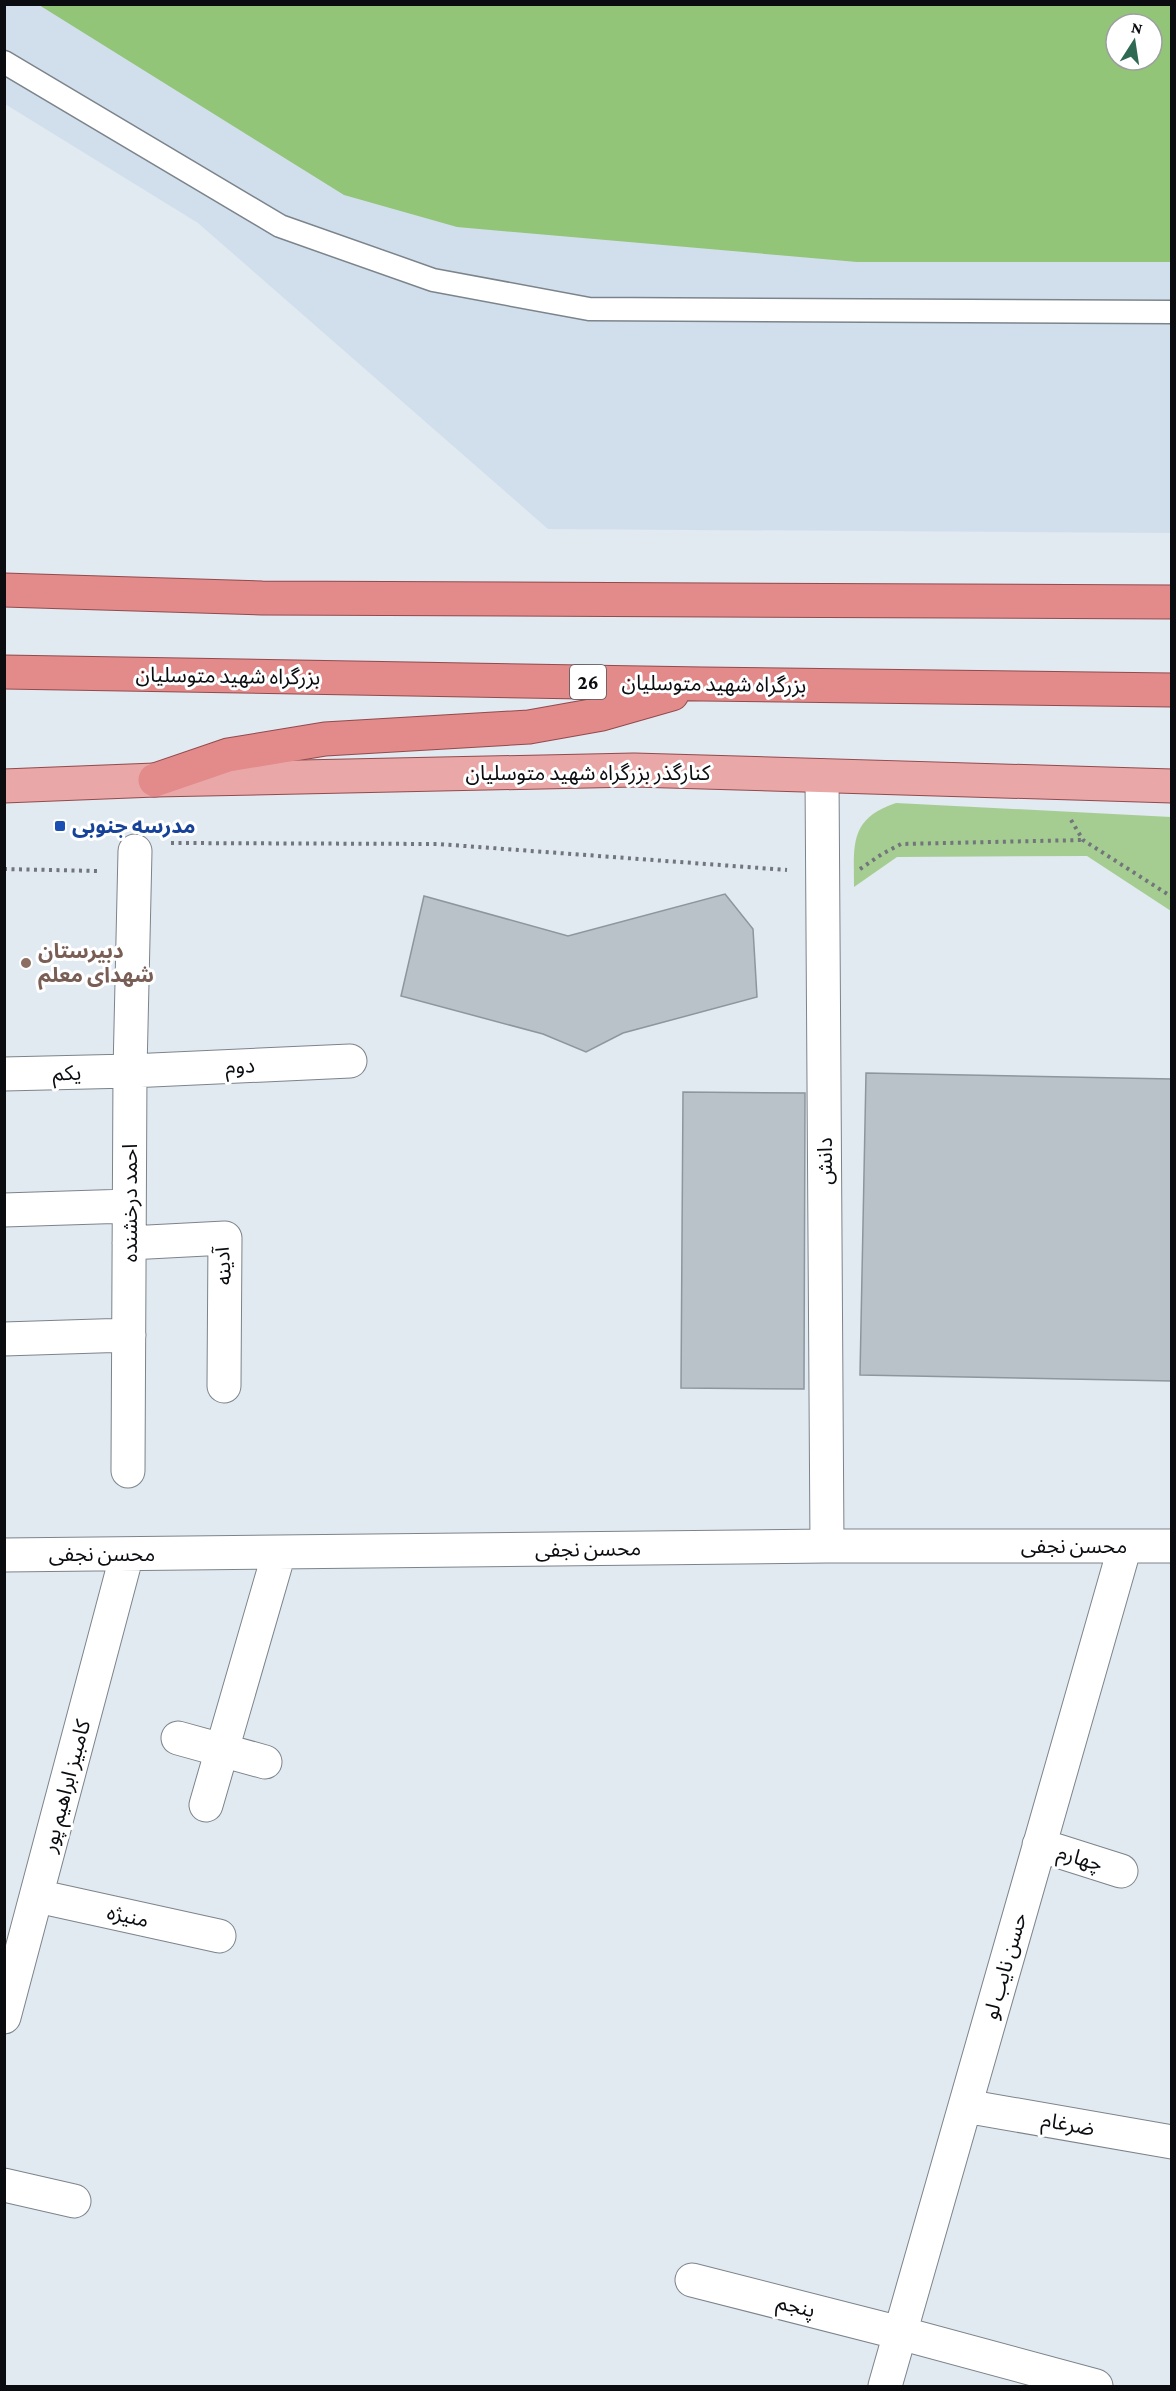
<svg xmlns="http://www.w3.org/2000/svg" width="1176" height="2391" viewBox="0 0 1176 2391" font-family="'Crimson Pro','Noto Sans Arabic',serif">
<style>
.built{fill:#d1dfed;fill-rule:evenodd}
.green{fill:#a5cd92}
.forest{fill:#92c578;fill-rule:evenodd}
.building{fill:#b9c1c9;stroke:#8e969d;stroke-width:1.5}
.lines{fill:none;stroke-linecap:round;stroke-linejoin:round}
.service-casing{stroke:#7c848b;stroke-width:25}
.minor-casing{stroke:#7c848b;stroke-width:35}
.primary-casing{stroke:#924a4c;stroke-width:35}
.trunk-casing{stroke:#924a4c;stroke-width:35}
.path{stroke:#72767c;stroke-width:4;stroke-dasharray:3 4.5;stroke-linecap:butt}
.service{stroke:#fff;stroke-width:22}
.minor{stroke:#fff;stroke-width:33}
.primary{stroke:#eaa7a7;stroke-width:33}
.trunk{stroke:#e38a8a;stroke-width:33}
.transit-dot{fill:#1a4fb4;stroke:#fff;stroke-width:2}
.education-dot{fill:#8d6e63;stroke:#fff;stroke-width:2}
.labels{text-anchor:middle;stroke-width:6;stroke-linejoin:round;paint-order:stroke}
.shield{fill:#fff;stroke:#545557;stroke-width:1.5}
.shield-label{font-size:20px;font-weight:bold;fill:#0a0c0f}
.street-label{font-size:21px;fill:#0a0c0f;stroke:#fff}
.transit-label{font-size:21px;font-weight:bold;fill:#164399;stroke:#fff;text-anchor:start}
.education-label{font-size:21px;font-weight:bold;fill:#785e54;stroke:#fff;text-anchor:start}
</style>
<rect width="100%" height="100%" fill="#e1e9f1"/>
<path class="built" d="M4 5H1171V533L548 529 198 223 5 104ZM1116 24H1152V60H1116Z"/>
<path class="green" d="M896 803 1171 817V911L1087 856 897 857 854 887C854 844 849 819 896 803Z"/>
<path class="forest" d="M39 5H1171V262H857L457 227 344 195ZM1116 24H1152V60H1116Z"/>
<path class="building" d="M725 894 753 929 757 997 623 1033 586 1052 543 1034 401 996 424 896 568 936Z
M866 1073 1172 1079V1381L860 1375Z
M683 1092 805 1093 804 1389 681 1388Z"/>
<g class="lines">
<defs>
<path id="service" d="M4 62 280 226 433 280 589 309 1172 312"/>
<path id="minor" d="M822 776 827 1546
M4 1074 130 1071 350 1061
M4 1210 129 1206
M129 1243 225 1238 224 1386
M4 1339 129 1335
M128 1471 130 1071 135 851
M4 1555 827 1546H1172
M178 1738 265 1762
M206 1805 279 1553
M1039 1845 1121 1871
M37 1896 219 1936
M4 2017 127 1554
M965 2106 1172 2142
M4 2185 74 2201
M692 2280 900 2333 1096 2386
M885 2386 1125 1546"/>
<path id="primary" d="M4 786 155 780 634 770 1172 786"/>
<path id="trunk" d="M4 590 262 598 1172 602
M4 672 703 684 1172 690
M155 780 228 755 325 739 529 727 602 714 672 694"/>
</defs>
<use href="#service" class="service-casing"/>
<use href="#minor" class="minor-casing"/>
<use href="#primary" class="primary-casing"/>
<use href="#trunk" class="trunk-casing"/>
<path class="path" d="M1071 820 1083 840 1172 897
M171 843 438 844 787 870
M4 869 99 871
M860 869 882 854 901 844 1083 840"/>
<use href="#service" class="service"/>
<use href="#minor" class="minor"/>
<use href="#primary" class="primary"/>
<use href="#trunk" class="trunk"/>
</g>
<rect class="transit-dot" x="54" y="820" width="12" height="12" rx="3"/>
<circle class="education-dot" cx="26" cy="963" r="6"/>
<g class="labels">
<rect class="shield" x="570" y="665" width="36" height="34" rx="4.5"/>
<g class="shield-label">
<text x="588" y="689">26</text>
</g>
<g class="street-label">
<text transform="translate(228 676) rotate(1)" y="7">بزرگراه شهید متوسلیان</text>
<text transform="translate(714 684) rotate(1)" y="7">بزرگراه شهید متوسلیان</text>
<text x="588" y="780">کنارگذر بزرگراه شهید متوسلیان</text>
<text transform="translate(240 1066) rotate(-3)" y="7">دوم</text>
<text transform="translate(67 1073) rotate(-1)" y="7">یکم</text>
<text transform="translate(825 1161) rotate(-90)" y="7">دانش</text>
<text transform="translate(130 1203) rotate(-90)" y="7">احمد درخشنده</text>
<text transform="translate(223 1266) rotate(-94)" y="7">آدینه</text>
<text x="1074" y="1553">محسن نجفی</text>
<text transform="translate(588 1549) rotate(-1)" y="7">محسن نجفی</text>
<text x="102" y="1561">محسن نجفی</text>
<text transform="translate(66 1786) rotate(-75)" y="7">کامبیز ابراهیم پور</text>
<text transform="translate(1080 1858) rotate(17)" y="7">چهارم</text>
<text transform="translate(128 1916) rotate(12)" y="7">منیژه</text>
<text transform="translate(1005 1966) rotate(-74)" y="7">حسن نایب لو</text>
<text transform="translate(1068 2124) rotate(10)" y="7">ضرغام</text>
<text transform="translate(796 2306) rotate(14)" y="7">پنجم</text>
</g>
<g class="transit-label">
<text x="72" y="833">مدرسه جنوبی</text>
</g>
<g class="education-label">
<text x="38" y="958">دبیرستان<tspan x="38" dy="24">شهدای معلم</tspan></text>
</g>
</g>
<rect width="1176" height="2391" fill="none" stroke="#0a0c0f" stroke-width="12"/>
<g transform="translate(1134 42) rotate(12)"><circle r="28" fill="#ffffff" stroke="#9d9e9f" stroke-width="1.5"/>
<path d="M0-4.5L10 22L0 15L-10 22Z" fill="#2f6953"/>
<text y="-9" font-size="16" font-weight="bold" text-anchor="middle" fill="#0a0c0f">N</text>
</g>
</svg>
